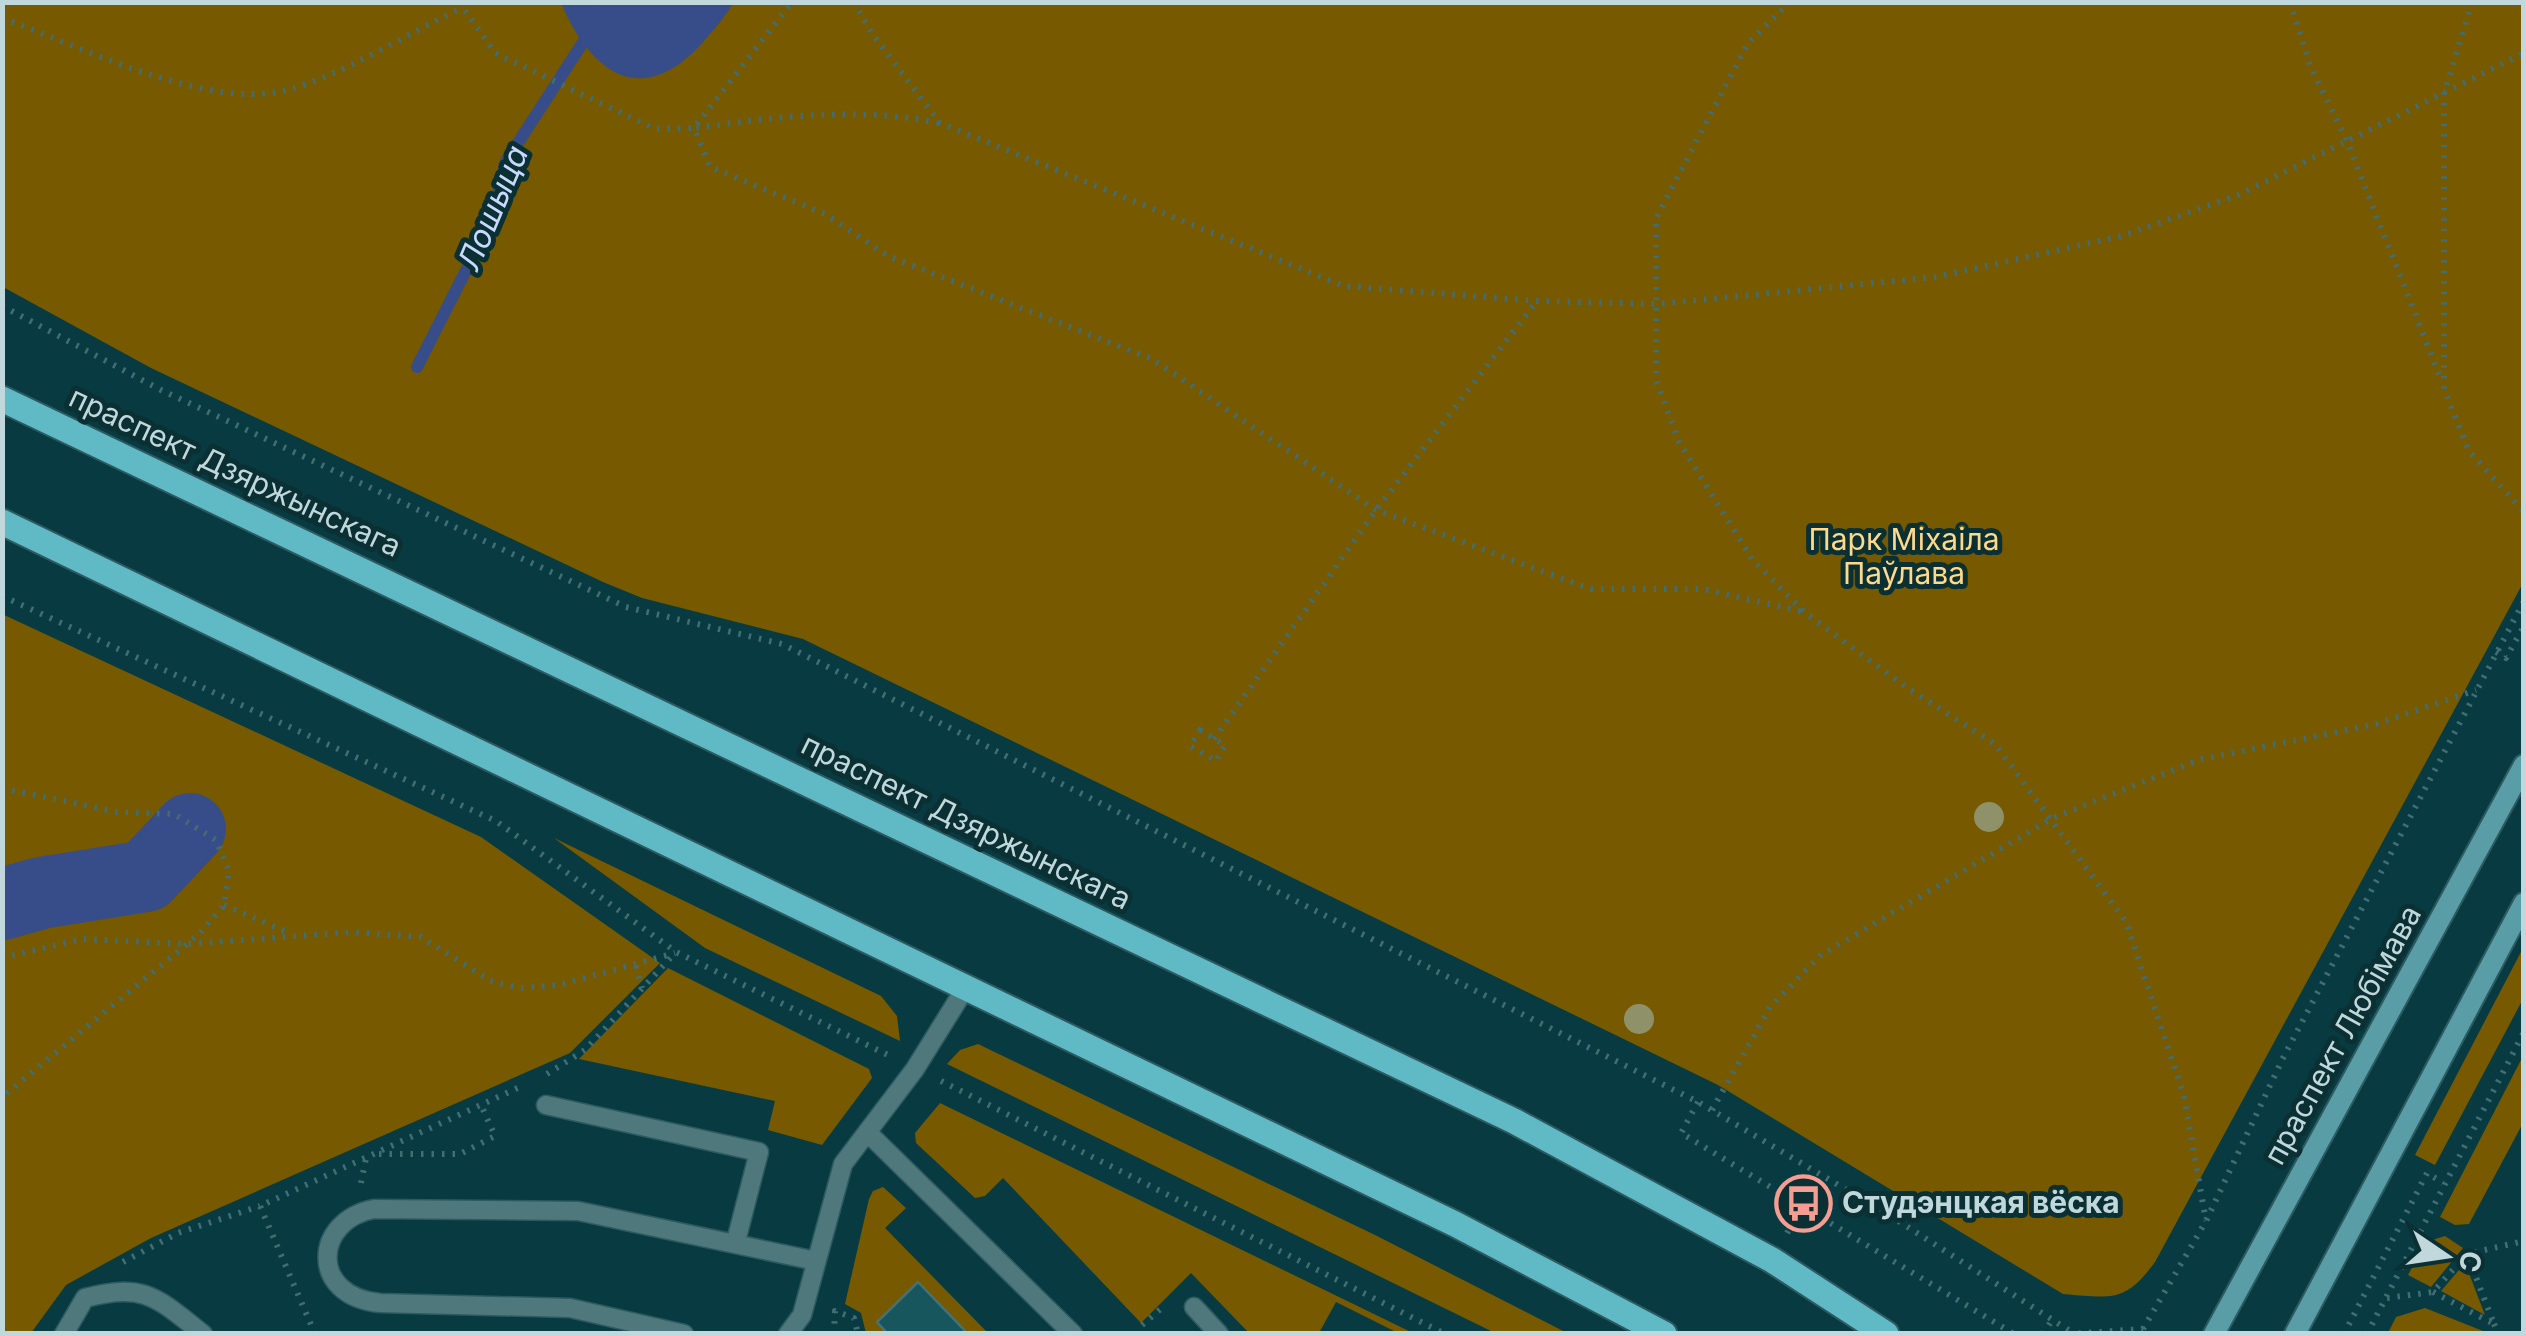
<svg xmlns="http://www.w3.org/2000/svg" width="2526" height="1336" viewBox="0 0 2526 1336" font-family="Inter,sans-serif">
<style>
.green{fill:#775900}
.water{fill:#364d89}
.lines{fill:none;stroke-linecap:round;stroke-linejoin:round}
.stream{stroke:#364d89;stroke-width:12}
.river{stroke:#364d89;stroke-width:72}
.building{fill:#18565e;stroke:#447278;stroke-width:2.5}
.lane-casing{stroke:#2d5a60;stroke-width:21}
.secondary-casing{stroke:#2d5a60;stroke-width:24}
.primary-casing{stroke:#2d5a60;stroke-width:29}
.path{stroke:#426d72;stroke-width:6;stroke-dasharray:2.5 8;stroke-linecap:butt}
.lane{stroke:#4f787d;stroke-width:18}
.secondary{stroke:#599da6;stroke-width:20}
.primary{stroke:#60bac6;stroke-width:25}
.tree{fill:#8f9269}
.labels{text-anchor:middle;stroke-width:10;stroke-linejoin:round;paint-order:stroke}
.street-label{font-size:30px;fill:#c0d8db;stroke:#0b3034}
.park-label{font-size:30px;fill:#fdd989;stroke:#0b3034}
.poi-label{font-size:30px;font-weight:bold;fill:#c0d8db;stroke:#0b3034;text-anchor:start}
.water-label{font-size:32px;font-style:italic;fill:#c9d9fe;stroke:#0b3034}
</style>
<rect width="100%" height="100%" fill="#083b41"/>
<path class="green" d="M2 3H2523V583L2155 1262C2125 1303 2112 1298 2063 1294L1718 1085 803 639 642 598 603 582 151 368 3 287Z
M2 614 481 837 660 963 570 1053 151 1238 66 1285 31 1333H3Z
M554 838 881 996 897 1016 900 1041 705 948Z
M2523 948V999L2435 1165 2415 1155Z
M668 968 869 1069 872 1078 822 1145 768 1130 775 1101 579 1059Z
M978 1044 1375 1235 1567 1333H1495L947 1064 960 1050Z
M2523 1056V1123L2469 1224 2455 1225 2440 1217Z
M940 1103 1413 1333H1398L1336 1302 1319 1333H1249L1191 1273 1141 1323 1003 1178 985 1196 975 1198 916 1143 915 1133Z
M883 1187 906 1208 885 1228 988 1333H968L918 1282 878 1322 888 1333H866L861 1313 845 1304 869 1199 873 1191Z
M2445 1236 2463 1248 2431 1287 2408 1275 2426 1242Z
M2465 1263 2485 1315 2441 1291Z
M2425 1308 2488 1333H2388L2396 1317Z"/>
<path class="water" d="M561 3H733C726 16 715 28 705 40 644 110 592 76 561 3Z"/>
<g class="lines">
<path class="stream" d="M417 367 492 219 505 163 609 2"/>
<path class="river" d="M2 904 41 893 146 876 190 829"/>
</g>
<path class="building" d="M918 1282 968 1334H888L877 1322Z"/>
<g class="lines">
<defs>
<path id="lane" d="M546 1105 759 1152 736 1241
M867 1132 1073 1334
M1194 1307 1219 1334
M64 1334 85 1298C145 1282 157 1298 203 1334
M684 1334 570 1308 380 1303C308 1296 314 1220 374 1209L578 1211 816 1261
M788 1334 802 1315 843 1164 915 1069 966 987"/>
<path id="secondary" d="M2214 1334 2524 765
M2295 1334 2524 903"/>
<path id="primary" d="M2 399 1514 1121 1772 1260 1886 1334
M2 522 1455 1224 1664 1334"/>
</defs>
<use href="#lane" class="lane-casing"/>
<use href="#secondary" class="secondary-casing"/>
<use href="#primary" class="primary-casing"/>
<path class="path" d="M459 2 495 53 655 129 694 128 792 2
M854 2 871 32 940 123 1344 286 1537 301 1658 304 1936 277 2122 236 2238 195 2524 53
M1790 2 1748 43 1656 218V380L1679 442 1752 559 1804 612 1906 687 1995 744 2126 922 2184 1096 2206 1221
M2290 2 2311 68 2347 141 2442 382
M2472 2 2444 94V389L2469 451 2524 512
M2 18C79 46 207 111 287 90 341 76 408 33 460 9
M939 123C856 106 777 117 694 128L710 167 825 214 888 256 1152 359 1376 510 1591 589H1703L1804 612
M2 306 161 390 626 607 782 644 1698 1102 1889 1215 2070 1331
M2 596 496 821 676 952 890 1056
M2496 652 2506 658 2524 626
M1200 730 1225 745 1216 761 1190 746Z
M1214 739 1376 510 1536 302
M2 788 117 812 174 814 216 840 229 871 224 905 199 934 2 1097
M224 905 287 932
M2 958 82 939 187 944 353 932 421 937 491 981 521 988 559 985 675 953
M636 966 642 988
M547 1074 585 1050 675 953
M941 1081 1445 1334
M1698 1102 1681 1133 2014 1334
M1712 1110 1770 1007 1821 955 2053 818 2198 760 2376 724 2476 690
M379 1154H460L495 1136 481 1105
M361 1183 366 1158
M1787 1233 1803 1203
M123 1262 178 1233 260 1206
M2433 1292 2494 1324 2467 1254
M2387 1298 2433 1292 2467 1254 2524 1241
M2494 1324 2499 1334
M1142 1325 1164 1306
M2143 1329 2206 1221 2282 1060 2524 601
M315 1334 260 1206 522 1086
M834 1334 835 1311 854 1318 858 1334
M2043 1334 2052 1320
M2068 1334 2143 1329 2147 1334
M2344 1334 2427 1173 2443 1183
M2367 1334 2524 1032"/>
<use href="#lane" class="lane"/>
<use href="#secondary" class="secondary"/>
<use href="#primary" class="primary"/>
</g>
<g class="tree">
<circle cx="1989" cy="817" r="15"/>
<circle cx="1639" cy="1019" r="15"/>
</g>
<defs>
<symbol id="bus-ring" viewBox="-11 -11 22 22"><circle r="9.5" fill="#0b3034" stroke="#f59c93" stroke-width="1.5"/><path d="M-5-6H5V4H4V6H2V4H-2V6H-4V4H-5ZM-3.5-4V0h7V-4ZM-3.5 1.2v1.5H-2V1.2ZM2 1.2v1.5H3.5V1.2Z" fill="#f59c93"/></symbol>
</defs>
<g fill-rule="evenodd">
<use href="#bus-ring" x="1772" y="1172" width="63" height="63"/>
</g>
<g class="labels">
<g class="street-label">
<text transform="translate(235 472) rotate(25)" y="10">праспект Дзяржынскага</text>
<text transform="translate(966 822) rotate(26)" y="10">праспект Дзяржынскага</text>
<text transform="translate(2343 1035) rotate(-61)" y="10">праспект Любімава</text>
</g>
<g class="park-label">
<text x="1904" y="550">Парк Міхаіла<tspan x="1904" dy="34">Паўлава</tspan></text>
</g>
<g class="poi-label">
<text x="1842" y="1213">Студэнцкая вёска</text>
</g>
<g class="water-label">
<text transform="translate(493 208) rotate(-67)" y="11">Лошыца</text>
</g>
</g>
<rect width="2526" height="1336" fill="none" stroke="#c0d8db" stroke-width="10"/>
<g transform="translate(2446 1256) rotate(103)" stroke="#0b3034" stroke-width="8" paint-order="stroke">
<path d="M0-8L18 38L0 25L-18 38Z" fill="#c0d8db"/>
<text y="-15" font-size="28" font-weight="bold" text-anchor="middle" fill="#c0d8db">С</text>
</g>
</svg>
